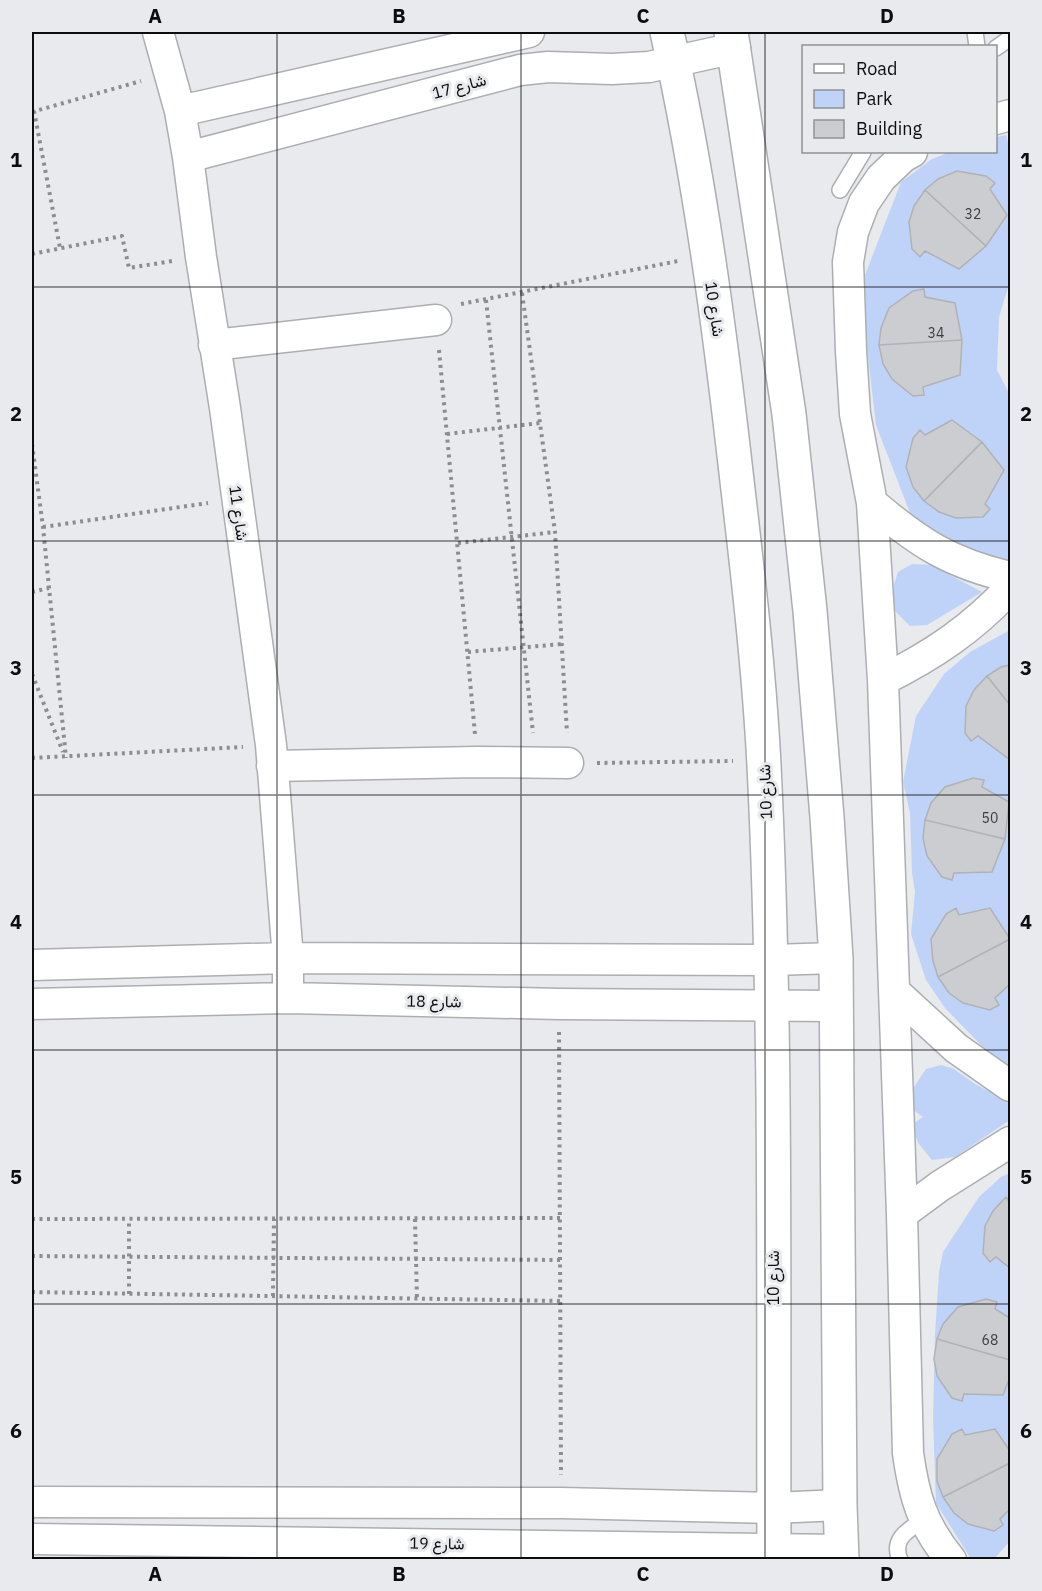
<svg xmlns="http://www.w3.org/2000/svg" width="1042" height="1591" viewBox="0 0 1042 1591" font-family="'IBM Plex Sans',Vazirmatn,sans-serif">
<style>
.green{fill:#bfd3f8}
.building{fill:#cccdd1;stroke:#b0b2b5;stroke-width:1.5}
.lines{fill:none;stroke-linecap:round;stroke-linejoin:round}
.service-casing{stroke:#acaeb1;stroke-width:18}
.minor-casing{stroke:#acaeb1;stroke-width:33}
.tertiary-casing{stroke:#acaeb1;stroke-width:36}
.path{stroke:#8c8d8f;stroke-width:4;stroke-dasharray:3 4.5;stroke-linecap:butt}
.service{stroke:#fff;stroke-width:15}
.minor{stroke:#fff;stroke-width:30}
.tertiary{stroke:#fff;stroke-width:33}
.grid{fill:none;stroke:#0c0d0e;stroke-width:1.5;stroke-opacity:0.55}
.labels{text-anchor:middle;stroke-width:6;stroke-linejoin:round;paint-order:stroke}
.number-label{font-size:14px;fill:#3c3d3f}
.street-label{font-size:16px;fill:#0c0d0e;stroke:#e8eaed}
.neatline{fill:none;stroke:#0c0d0e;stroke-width:2}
.grid-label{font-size:20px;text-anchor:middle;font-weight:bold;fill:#0c0d0e}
</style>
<rect width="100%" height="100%" fill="#e8eaed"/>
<path class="green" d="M1006 135 1010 150V281L999 317 997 370 1010 395V564L990 560 912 518 876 425 860 288 901 182 932 159 950 152H996V137Z
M912 564 931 565 982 592 927 625 910 626 895 611 893 587 898 572Z
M1010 630V1069L980 1044 945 1008 926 980 911 934 915 891 912 873 910 813 903 782 916 716 944 674 970 652Z
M941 1065 954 1069 975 1084 1010 1102V1120L955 1157 932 1160 919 1144 911 1125 923 1117 912 1109 910 1093 926 1069Z
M1010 1173V1541L994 1559H971L936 1503 933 1419 935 1334 939 1272 943 1252 979 1197 1001 1177Z"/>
<path class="building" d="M957 171 986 176 995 183 990 189 1007 215 986 246 925 190 938 179Z
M925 190 986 246 959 269 925 251 920 257 912 249 909 222 914 206Z
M924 289 925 297 955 303 962 340 879 345 881 328 889 308 913 291Z
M962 340 960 375 923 387 924 395 913 396 892 379 883 364 879 345Z
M952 420 982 442 924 501 913 487 906 467 913 438 920 430 925 435Z
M982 442 1004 470 985 504 990 509 983 517 956 518 939 512 924 501Z
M1010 665V705L987 676 1001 667Z
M987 676 1010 705V758L1009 759 978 736 971 741 965 733 966 706 974 690Z
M973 778 984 780 982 787 1009 802 1005 839 925 820 931 803 945 787Z
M925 820 1005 839 992 872 954 873 952 880 942 877 927 856 923 838Z
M956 908 959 915 990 908 1010 939 938 977 933 961 931 939 946 914Z
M1010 939V984L995 998 999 1005 990 1010 963 1003 949 993 938 977Z
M1006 1197 1010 1203V1268L996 1257 990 1262 983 1253 985 1226 993 1211Z
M986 1299 997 1302 995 1309 1010 1318V1360L937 1339 943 1324 958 1307Z
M937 1339 1010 1360V1377L1003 1395 964 1394 962 1401 952 1398 937 1376 934 1359Z
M962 1429 965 1435 995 1429 1010 1451V1463L943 1497 937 1481V1459L952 1434Z
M1010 1463V1509L1000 1519 1003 1525 994 1531 968 1524 954 1513 943 1497Z"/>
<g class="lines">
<defs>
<path id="service" d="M975 32 977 46
M996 48 1010 38
M840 190 863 152
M900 1560C891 1539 908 1530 923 1520"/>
<path id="minor" d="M158 32 180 111 188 157 201 257 225 408 271 745 288 958V998
M180 111 529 32
M996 119 1010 115
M912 152 903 157 881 178 864 203 853 232 848 262 851 351 855 414 872 503 883 680 902 1214 908 1453C914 1496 922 1525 951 1560
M188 157 520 70 548 67 612 69 649 67 735 48
M214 345 436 320
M872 503C919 543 950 563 1010 577
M883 680C933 655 972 629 1010 588
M272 766 477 762 568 763
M32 965 288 958 772 960 836 958
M894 991 956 1048 1010 1086
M32 1004 288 998 559 1004 836 1006
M902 1214 940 1186 1010 1142
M32 1502 561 1503 773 1508 840 1505
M32 1539 842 1550"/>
<path id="tertiary" d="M667 32C700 179 720 331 737 481 748 575 759 670 764 765 777 1030 773 1295 774 1560
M731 32 789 414 810 611 827 817 836 958 840 1505 842 1560"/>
</defs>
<use href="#service" class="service-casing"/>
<use href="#minor" class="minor-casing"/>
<use href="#tertiary" class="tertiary-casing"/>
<path class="path" d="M34 111 60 248
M32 112 141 81
M32 254 122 236 129 268 172 261
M522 293 555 532 567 733
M486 300 533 733
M461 304 678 261
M439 350 475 734
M447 434 540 423
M32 444 43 527 66 758
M43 527 208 503
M458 543 555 532
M32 592 49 588
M468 652 562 644
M32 674 63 752
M32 758 243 747
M597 763 733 761
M559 1032 561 1475
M32 1219 560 1218
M415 1219 417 1299
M32 1256 560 1260
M32 1292 561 1301
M129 1294V1219
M273 1296 274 1219"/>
<use href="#service" class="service"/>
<use href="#minor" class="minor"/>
<use href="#tertiary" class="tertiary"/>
</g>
<path class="grid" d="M277 32V1560M521 32V1560M765 32V1560M32 287H1010M32 541H1010M32 795H1010M32 1050H1010M32 1304H1010"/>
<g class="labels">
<g class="number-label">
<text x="973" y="219">32</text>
<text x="936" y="338">34</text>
<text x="990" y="823">50</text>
<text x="990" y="1345">68</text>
</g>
<g class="street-label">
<text transform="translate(459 86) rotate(-15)" y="6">شارع 17</text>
<text transform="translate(715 309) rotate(82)" y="6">شارع 10</text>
<text transform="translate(239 513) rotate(82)" y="6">شارع 11</text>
<text transform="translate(765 792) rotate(-92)" y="6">شارع 10</text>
<text transform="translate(434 1001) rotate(1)" y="6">شارع 18</text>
<text transform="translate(773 1278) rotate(-90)" y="6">شارع 10</text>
<text transform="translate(437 1543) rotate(1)" y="6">شارع 19</text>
</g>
</g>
<rect width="1042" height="1591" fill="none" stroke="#e8eaed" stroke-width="66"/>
<rect x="802" y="45" width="195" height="108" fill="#e8eaed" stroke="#909294" stroke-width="1.5"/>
<rect x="814" y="64" width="30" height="9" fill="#ffffff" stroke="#909294" stroke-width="1.5"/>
<text x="856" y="75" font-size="18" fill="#0c0d0e">Road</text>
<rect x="814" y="90" width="30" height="18" fill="#bfd3f8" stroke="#909294" stroke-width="1.5"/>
<text x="856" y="105" font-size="18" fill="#0c0d0e">Park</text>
<rect x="814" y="120" width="30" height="18" fill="#cccdd1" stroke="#909294" stroke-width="1.5"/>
<text x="856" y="135" font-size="18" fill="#0c0d0e">Building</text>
<rect x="33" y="33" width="976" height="1525" class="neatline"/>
<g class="grid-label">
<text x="155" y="23">A</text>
<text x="399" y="23">B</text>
<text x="643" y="23">C</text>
<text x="887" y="23">D</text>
<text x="16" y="167">1</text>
<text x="1026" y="167">1</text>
<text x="16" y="421">2</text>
<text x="1026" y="421">2</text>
<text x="16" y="675">3</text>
<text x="1026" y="675">3</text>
<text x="16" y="929">4</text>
<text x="1026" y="929">4</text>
<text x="16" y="1184">5</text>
<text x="1026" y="1184">5</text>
<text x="16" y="1438">6</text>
<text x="1026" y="1438">6</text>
<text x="155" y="1581">A</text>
<text x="399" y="1581">B</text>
<text x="643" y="1581">C</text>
<text x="887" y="1581">D</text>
</g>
</svg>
